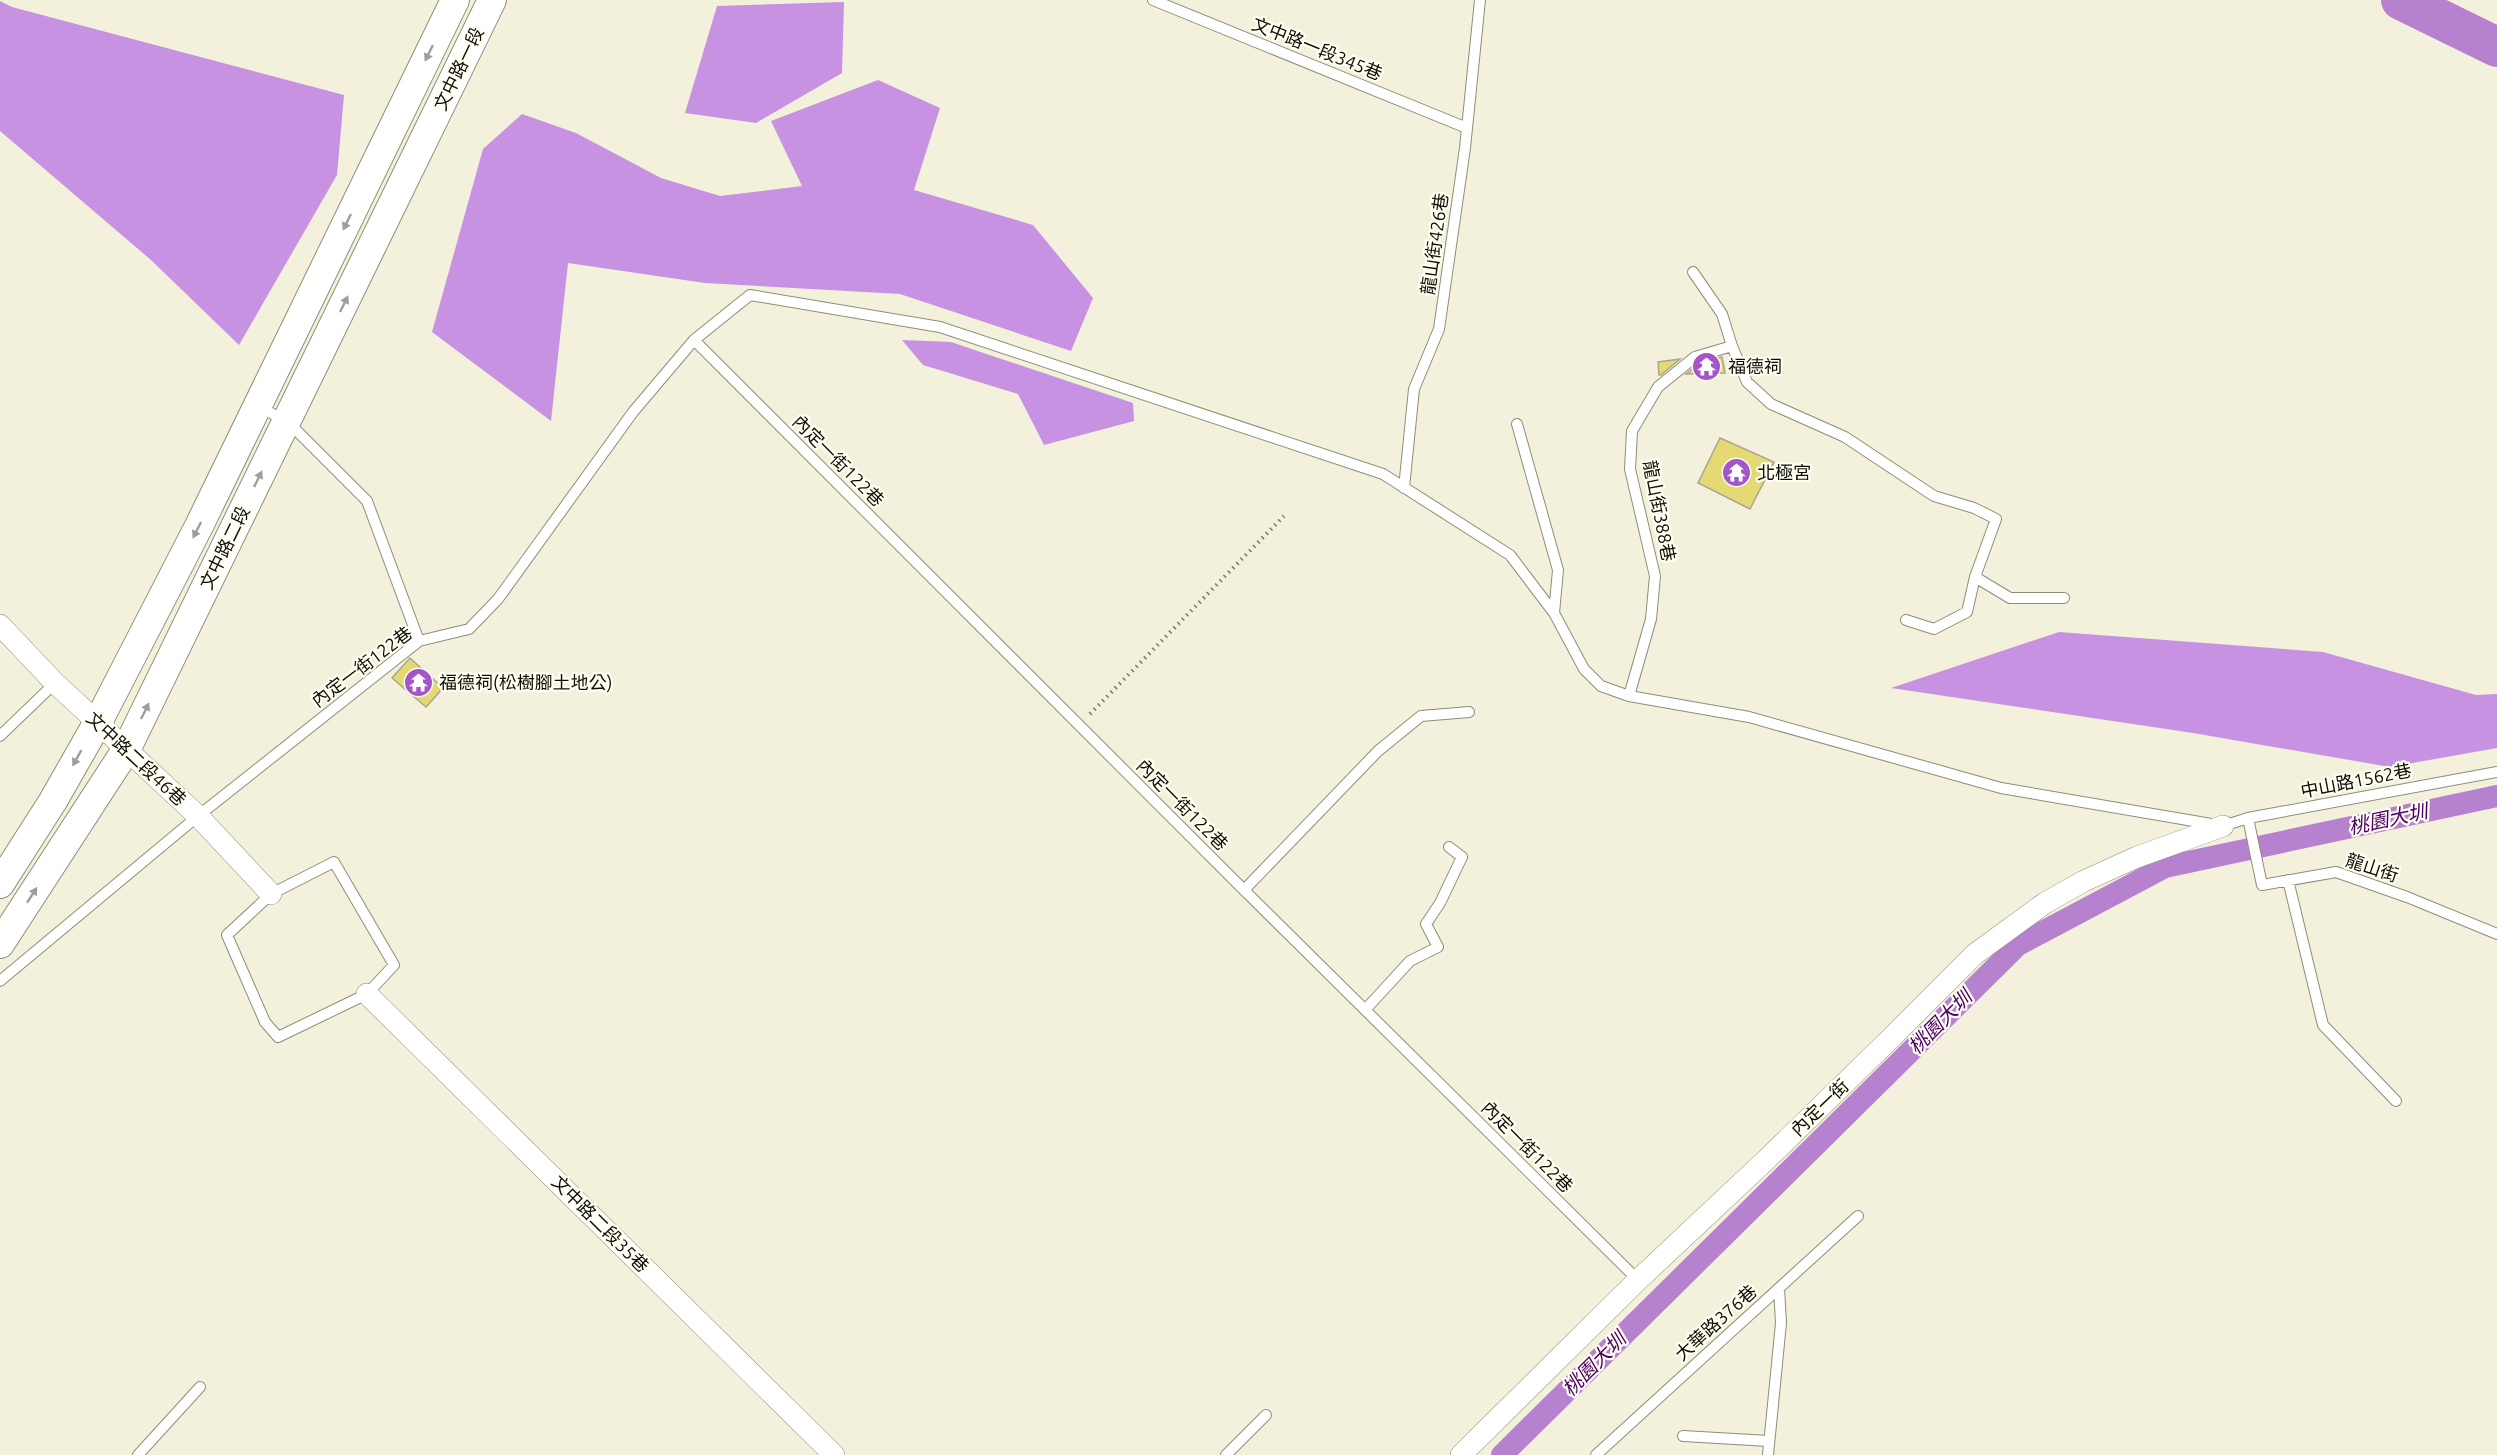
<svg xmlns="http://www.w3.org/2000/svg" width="2497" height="1455" viewBox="0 0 2497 1455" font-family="Ubuntu,'Noto Sans TC',sans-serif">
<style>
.forest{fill:#c792e2}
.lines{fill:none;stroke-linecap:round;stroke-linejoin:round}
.canal{stroke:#b681cf;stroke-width:22}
.river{stroke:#b681cf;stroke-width:40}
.building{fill:#e4d973;stroke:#a8a692;stroke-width:1.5}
.lane-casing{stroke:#8e8d79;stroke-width:12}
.street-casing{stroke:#8e8d79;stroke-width:22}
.secondary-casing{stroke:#8e8d79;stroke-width:30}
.path{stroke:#7a796b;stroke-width:4;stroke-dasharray:1.5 4.5;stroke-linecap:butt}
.lane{stroke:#fff;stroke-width:10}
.street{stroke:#fff;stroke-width:21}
.secondary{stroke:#fff;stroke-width:28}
.oneway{fill:#9e9e9b}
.labels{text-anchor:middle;stroke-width:4.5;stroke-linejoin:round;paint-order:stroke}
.street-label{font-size:18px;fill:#0d0d06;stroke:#fffef1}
.poi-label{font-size:18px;fill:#0d0d06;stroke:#fffef1;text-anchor:start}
.water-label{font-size:20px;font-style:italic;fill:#4d0166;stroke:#fffef1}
</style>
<rect width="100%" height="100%" fill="#f3f1db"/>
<path class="forest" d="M0 1 12 7 344 95 337 175 239 345 151 260 0 131Z
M844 2 842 73 756 123 685 113 717 6Z
M878 80 940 108 914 190 1033 225 1093 298 1071 351 900 294 705 283 568 263 551 421 432 332 483 149 522 114 576 133 661 178 720 196 802 186 771 121Z
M902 340 951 342 1133 403 1134 421 1044 445 1018 394 923 365Z
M2059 632 2323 652 2476 695 2497 694V748L2390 767 2193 733 1891 688Z"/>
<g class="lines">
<path class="canal" d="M1502 1455 2018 945 2165 867 2497 796"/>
<path class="river" d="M2401 0 2497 47"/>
</g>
<path class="building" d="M1722 357 1725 373 1686 374 1699 364Z
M1680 359 1661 375H1659L1658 362Z
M1720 438 1774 462 1750 509 1698 483Z
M410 658 443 688 426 707 392 678Z"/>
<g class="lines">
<defs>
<path id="lane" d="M1153 0 1467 128
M1693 272 1722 314 1732 346 1747 382 1771 404 1845 437 1934 496 1974 508 1996 519 1975 577 2010 598H2064
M694 340 1244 890 1638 1280
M259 407 287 421 367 501 419 641
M1517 424 1558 570 1554 613
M1404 488 1414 389 1439 329 1465 148 1480 0
M1906 620 1934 629 1967 612 1975 577
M1629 696 1651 619 1655 576 1630 469 1632 431 1658 387 1695 357 1732 346
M0 736 55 683
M2248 818 2262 885 2336 872 2407 897 2497 934
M334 862 394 965 367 994 278 1037 265 1022 227 935 271 894Z
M2288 880 2323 1025 2396 1101
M1244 890 1378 751 1421 716 1469 712
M0 981 198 816 419 641 469 629 498 599 633 412 694 340 750 295 940 327 1383 474 1510 555 1554 613 1584 669 1601 686 1629 696 1749 717 2001 788 2223 826 2248 818 2497 772
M1365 1010 1410 961 1438 947 1426 924 1440 903 1462 857 1449 847
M1683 1436 1769 1441
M138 1455 200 1387
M1226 1455 1266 1415
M1596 1455 1858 1216
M1768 1455 1781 1323 1779 1288"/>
<path id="street" d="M0 625 55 683 198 816 271 894
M367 994 834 1455
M1461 1455 1638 1280 1766 1160 1891 1038 1975 954 2045 903 2084 881 2137 857 2223 826"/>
<path id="secondary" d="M0 884 53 801 98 722 199 526 455 0
M0 944 126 750 492 0"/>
</defs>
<use href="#lane" class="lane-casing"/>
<use href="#street" class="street-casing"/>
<use href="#secondary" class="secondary-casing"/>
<path class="path" d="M1090 714 1284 516"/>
<use href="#lane" class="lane"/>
<use href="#street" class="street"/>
<use href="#secondary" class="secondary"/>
</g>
<defs><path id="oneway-solid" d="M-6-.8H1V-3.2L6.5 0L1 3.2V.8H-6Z" transform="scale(1.5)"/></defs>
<g class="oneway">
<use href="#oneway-solid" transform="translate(429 53) rotate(116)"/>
<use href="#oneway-solid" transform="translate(347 222) rotate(116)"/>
<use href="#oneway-solid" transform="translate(344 304) rotate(-64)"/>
<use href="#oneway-solid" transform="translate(258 479) rotate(-64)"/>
<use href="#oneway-solid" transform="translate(197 530) rotate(117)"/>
<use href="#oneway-solid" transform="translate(145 711) rotate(-64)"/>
<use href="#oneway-solid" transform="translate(77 758) rotate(119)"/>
<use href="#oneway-solid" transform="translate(32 895) rotate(-57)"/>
</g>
<defs>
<symbol id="temple-disc" viewBox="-11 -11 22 22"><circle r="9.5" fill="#a456c7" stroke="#fffef1"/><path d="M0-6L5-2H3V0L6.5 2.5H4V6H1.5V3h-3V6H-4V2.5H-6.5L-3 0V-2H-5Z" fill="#fff"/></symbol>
</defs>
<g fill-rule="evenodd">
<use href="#temple-disc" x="1690" y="350" width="33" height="33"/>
<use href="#temple-disc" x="1720" y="456" width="33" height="33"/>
<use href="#temple-disc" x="402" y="666" width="33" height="33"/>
</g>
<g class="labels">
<g class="street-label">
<text transform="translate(1317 49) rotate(22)" y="6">文中路一段345巷</text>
<text transform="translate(459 69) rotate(-64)" y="6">文中路一段</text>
<text transform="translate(1435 244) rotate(-82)" y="6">龍山街426巷</text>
<text transform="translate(838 461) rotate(45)" y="6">內定一街122巷</text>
<text transform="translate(1659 511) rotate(79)" y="6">龍山街388巷</text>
<text transform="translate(225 548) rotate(-64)" y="6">文中路二段</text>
<text transform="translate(362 667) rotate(-37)" y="6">內定一街122巷</text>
<text transform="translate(136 759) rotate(43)" y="6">文中路二段46巷</text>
<text transform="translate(2356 781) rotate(-11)" y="6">中山路1562巷</text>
<text transform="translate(1182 805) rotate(45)" y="6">內定一街122巷</text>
<text transform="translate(2372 868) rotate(18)" y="6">龍山街</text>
<text transform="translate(1820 1108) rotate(-44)" y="6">內定一街</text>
<text transform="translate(1527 1147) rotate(45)" y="6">內定一街122巷</text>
<text transform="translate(600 1224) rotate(45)" y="6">文中路二段35巷</text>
<text transform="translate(1716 1323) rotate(-42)" y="6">大華路376巷</text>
</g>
<g class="poi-label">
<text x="1728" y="373">福德祠</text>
<text x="1757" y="479">北極宮</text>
<text x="439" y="689">福德祠(松樹腳土地公)</text>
</g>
<g class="water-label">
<text transform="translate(2388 819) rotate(-12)" y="7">桃園大圳</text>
<text transform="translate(1940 1022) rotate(-45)" y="7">桃園大圳</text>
<text transform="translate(1594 1364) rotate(-45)" y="7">桃園大圳</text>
</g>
</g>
</svg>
